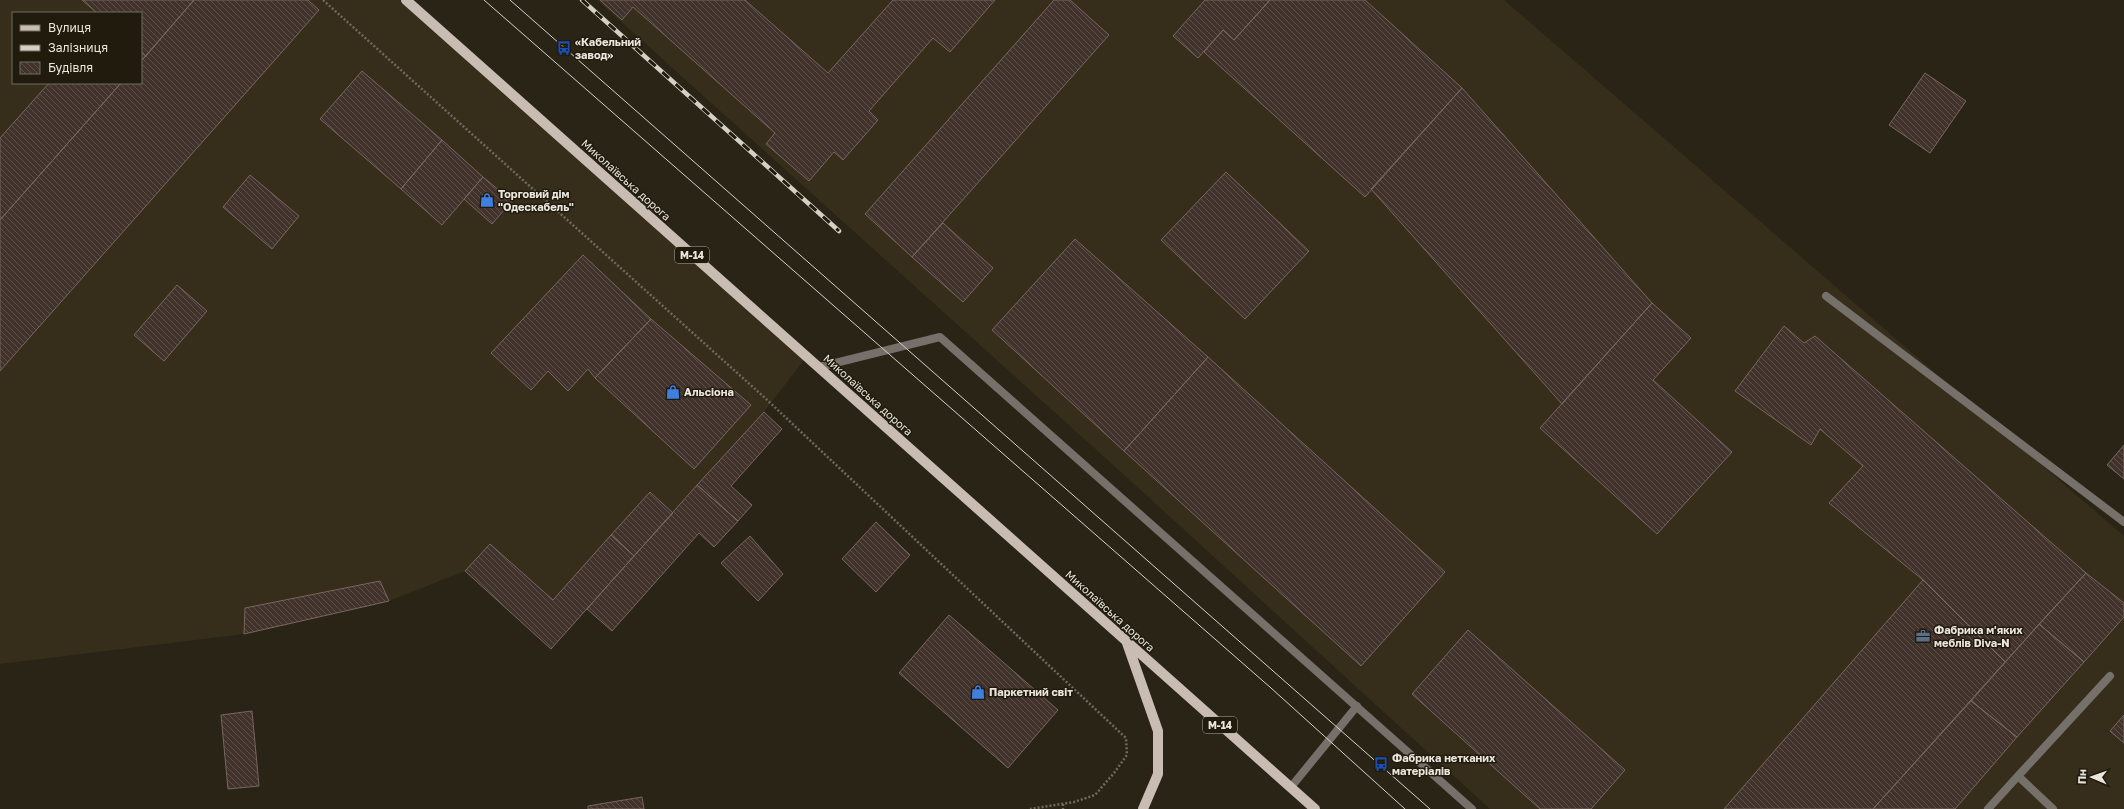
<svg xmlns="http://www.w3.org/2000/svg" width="2124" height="809" viewBox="0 0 2124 809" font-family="'Golos Text',sans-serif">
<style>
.built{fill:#362d1a;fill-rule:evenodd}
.building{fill:url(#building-back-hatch);stroke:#786760}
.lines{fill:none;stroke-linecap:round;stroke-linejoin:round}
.path{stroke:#6f6a5e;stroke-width:2.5;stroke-dasharray:2 2;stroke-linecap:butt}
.service{stroke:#76706b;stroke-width:8}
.primary{stroke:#c9bcb2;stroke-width:10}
.tram{stroke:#d4d0c6;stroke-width:1}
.rail-casing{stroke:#d4d0c6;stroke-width:4.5}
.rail{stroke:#211b0e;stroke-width:3;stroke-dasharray:9;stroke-linecap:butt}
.labels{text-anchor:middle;stroke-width:3;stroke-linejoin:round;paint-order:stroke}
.shield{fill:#211b0e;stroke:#aea99f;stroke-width:1}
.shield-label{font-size:10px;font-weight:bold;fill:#eae6dd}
.poi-label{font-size:11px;font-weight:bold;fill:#eae6dd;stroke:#211b0e;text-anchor:start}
.street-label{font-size:11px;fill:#eae6dd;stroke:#211b0e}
</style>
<defs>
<pattern id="building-back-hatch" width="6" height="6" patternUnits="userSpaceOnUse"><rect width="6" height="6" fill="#41322c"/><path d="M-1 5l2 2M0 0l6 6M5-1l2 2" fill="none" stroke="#5d504a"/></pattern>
</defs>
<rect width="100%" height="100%" fill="#2a2417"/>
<path class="built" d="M0 0H402L804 360 764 412 551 649 465 571 389 601 244 634 0 664ZM13 13H141V83H13Z
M597 0H1504L2124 536V809H1490L1112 464Z"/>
<path class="building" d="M82 0H194L146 56 141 52V13H97Z
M194 0H308L319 10 0 371V220L121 83H141V61Z
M600 0H745L828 73 893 0H995L950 52 933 38 869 111 878 120 843 160 834 152 809 181 766 144 775 133 633 7 622 20Z
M1054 0H1070L1109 35 912 257 865 214Z
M1205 0H1270L1234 40 1223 30 1198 58 1173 36Z
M1270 0H1365L1462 88 1365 197 1204 52 1223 30 1234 40Z
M141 52 146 56 141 61Z
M362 71 442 140 401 189 320 119Z
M1925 73 1966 101 1930 153 1889 125Z
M49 83H121L0 220V138Z
M1462 88 1652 303 1562 404 1371 189Z
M442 140 483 177 442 225 401 189Z
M1226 172 1309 251 1245 319 1161 240Z
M250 175 299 216 272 249 223 207Z
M483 177 512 201 492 224 464 199Z
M943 223 993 268 963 302 912 257Z
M1075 239 1208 357 1124 451 992 330Z
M583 255 651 319 595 378 588 369 568 391 548 371 531 390 491 353Z
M177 285 207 311 164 361 134 335Z
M1652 303 1691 338 1653 380 1732 452 1657 534 1540 428Z
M651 319 751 405 694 469 595 378Z
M1784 326 1804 343 1815 336 2086 573 2005 662 1923 580 1829 503 1863 466 1820 429 1811 445 1735 391Z
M1208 357 1445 572 1361 666 1124 451Z
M764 412 782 429 731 486 752 505 738 521 697 485Z
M2124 445V479L2107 465Z
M697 485 738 521 714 547 699 533 612 631 587 609Z
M650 492 673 513 634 556 611 535Z
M876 522 910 555 876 592 842 559Z
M611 535 634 556 551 649 465 571 490 544 553 600Z
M750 536 783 574 758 601 721 563Z
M2086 573 2124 603V617L2084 662 2039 624Z
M1923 580 2005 662 1873 809H1724Z
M380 581 389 601 244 634 245 608Z
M949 615 1058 710 1008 768 899 673Z
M2039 624 2084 662 2017 737 1971 701Z
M1468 630 1625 770 1591 809H1540L1412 694Z
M1971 701 2017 737 1955 809H1873Z
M252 711 259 786 228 789 221 715Z
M2124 715V743L2110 731Z
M642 797 644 809H588V806Z"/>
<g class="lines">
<path class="path" d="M323 0 765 398 1126 738 1127 755 1114 773 1095 795 1074 802 1030 809
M1063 804V809"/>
<path class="service" d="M1826 296 2124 522
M819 367 940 337 1472 809
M2018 776 2110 676
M1291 787 1357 706
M1988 809 2018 776 2053 809"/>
<path class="primary" d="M406 0 1315 809
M1127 643 1158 731V774L1143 809"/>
<path class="tram" d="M484 0 1271 688 1405 809
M510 0 1430 809"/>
<defs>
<path id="rail" d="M582 0 839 231"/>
</defs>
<use href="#rail" class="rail-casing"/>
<use href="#rail" class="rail"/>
</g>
<defs>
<symbol id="bus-bare" viewBox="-9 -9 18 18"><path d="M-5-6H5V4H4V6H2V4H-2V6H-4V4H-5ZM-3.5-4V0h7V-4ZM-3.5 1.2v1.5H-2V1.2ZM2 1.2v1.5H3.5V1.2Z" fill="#1a4fb4" stroke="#211b0e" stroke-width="2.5" paint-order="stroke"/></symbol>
<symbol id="shop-bare" viewBox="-9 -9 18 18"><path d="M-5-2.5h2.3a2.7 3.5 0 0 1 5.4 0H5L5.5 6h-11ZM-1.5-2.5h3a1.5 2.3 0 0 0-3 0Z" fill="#3f7fe0" stroke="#211b0e" stroke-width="2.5" paint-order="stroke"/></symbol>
<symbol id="office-bare" viewBox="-9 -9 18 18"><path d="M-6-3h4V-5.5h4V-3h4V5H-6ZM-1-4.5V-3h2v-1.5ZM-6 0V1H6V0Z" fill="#5c6f8a" stroke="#211b0e" stroke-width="2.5" paint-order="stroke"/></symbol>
</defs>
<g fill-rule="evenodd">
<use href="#bus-bare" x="554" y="38" width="20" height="20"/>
<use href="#shop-bare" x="477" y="190" width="20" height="20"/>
<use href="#shop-bare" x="663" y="382" width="20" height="20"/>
<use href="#office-bare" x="1913" y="626" width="20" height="20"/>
<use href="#shop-bare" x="968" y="682" width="20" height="20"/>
<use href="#bus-bare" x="1371" y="754" width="20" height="20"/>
</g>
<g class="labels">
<g class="shield">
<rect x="675" y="247" width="34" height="16" rx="3"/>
<rect x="1203" y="717" width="34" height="16" rx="3"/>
</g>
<g class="shield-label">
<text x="692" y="259">М-14</text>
<text x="1220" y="729">М-14</text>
</g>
<g class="poi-label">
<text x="575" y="46">«Кабельний<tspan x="575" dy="13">завод»</tspan></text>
<text x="498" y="198">Торговий дім<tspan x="498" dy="13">"Одескабель"</tspan></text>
<text x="684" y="396">Альсіона</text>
<text x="1934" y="634">Фабрика м'яких<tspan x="1934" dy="13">меблів Diva-N</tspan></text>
<text x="989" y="696">Паркетний світ</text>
<text x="1392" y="762">Фабрика нетканих<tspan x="1392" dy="13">матеріалів</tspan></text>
</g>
<g class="street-label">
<text transform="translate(626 180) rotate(42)" y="4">Миколаївська дорога</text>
<text transform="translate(868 395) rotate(42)" y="4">Миколаївська дорога</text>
<text transform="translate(1110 611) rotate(42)" y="4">Миколаївська дорога</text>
</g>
</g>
<rect x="12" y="12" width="130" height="72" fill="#211b0e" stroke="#716c61"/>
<rect x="20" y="25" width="20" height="6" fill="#c9bcb2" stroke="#716c61"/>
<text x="48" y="32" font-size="12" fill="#eae6dd">Вулиця</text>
<rect x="20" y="45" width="20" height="6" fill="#d4d0c6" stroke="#716c61"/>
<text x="48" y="52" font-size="12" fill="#eae6dd">Залізниця</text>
<rect x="20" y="62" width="20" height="12" fill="url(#building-back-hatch)" stroke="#716c61"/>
<text x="48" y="72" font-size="12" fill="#eae6dd">Будівля</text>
<g transform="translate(2092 777) rotate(272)" stroke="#211b0e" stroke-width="3" paint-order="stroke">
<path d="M0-3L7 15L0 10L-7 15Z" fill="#eae6dd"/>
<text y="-6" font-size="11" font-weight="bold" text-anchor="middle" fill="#eae6dd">Пн</text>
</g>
</svg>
